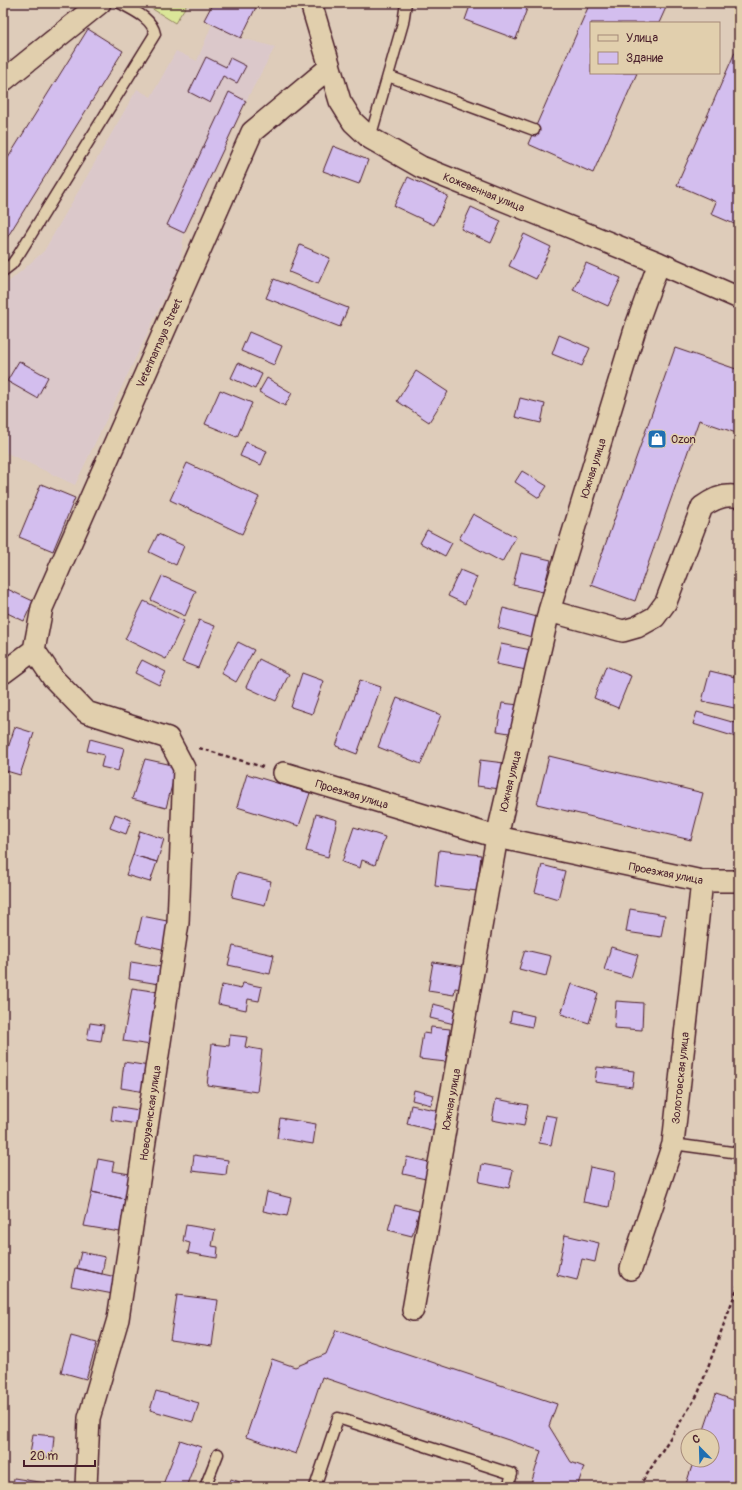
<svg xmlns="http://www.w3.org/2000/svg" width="742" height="1490" viewBox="0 0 742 1490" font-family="Pangolin,sans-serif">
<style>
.built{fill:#dbc8ca}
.green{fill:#dae698;stroke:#928262}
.building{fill:#d3beee;stroke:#4a1f2b}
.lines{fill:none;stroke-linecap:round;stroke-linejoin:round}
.service-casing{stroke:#4a1f2b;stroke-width:13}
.minor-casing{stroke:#4a1f2b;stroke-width:24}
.path{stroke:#4a1f2b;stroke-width:2.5;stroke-dasharray:4 3;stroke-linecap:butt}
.service{stroke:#e1cfad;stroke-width:10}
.minor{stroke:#e1cfad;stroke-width:21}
.labels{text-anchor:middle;stroke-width:3;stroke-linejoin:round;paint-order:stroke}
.street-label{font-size:11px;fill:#4a1f2b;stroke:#e1cfad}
.poi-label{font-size:11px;fill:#4a1f2b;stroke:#e1cfad;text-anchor:start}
</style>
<rect width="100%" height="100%" fill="#deccba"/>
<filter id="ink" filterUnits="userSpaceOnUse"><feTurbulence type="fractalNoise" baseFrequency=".025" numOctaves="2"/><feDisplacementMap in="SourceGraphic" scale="8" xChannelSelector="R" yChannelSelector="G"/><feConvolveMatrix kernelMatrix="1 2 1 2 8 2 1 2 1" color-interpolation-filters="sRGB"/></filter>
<g filter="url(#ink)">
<path class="built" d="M212 24 241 38 275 47 246 101 184 233 180 265 75 485 3 451V287L44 251 137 89 151 97 176 51 197 61Z"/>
<path class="green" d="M143 3H188L175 23Z"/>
<path class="building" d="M213 3H258L241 38 204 20Z
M471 3H529L516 39 465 20Z
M590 3H668L659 23H591V73H637L593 173 528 144Z
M88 29 123 51 3 244V166Z
M739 43V226L711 214 716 202 677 185Z
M206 57 226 67 230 58 246 66 237 83 223 76 210 103 189 92Z
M229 92 246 101 184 233 167 225Z
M333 146 368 160 359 184 323 171Z
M408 177 448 196 434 225 394 206Z
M471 207 501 221 491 243 461 229Z
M524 234 551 247 536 279 509 266Z
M300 245 330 258 318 284 289 272Z
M586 263 621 278 608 306 573 290Z
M274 279 348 308 340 327 266 298Z
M249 332 282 346 274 365 241 351Z
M559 335 590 348 582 366 552 354Z
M675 348 739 370V434L699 420 635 601 591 585Z
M19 361 48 377 37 398 7 381Z
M238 363 262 374 255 389 231 378Z
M416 371 448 392 429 422 397 401Z
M267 378 292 393 285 406 259 392Z
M220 390 252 403 237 437 205 424Z
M520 398 545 404 541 423 515 417Z
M246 442 267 451 261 465 240 456Z
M187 463 259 497 242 534 170 500Z
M522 471 547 486 539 498 515 482Z
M41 484 75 498 53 551 19 537Z
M473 514 516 537 502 562 459 539Z
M427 530 452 543 445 556 420 543Z
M158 534 184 546 176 565 149 552Z
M521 553 551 560 543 592 513 585Z
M460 570 477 577 465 604 448 596Z
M162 576 196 591 185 616 151 600Z
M3 587 33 601 24 621 3 611Z
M144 601 184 621 166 659 125 639Z
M503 608 537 617 532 637 498 628Z
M199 620 215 626 198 668 182 662Z
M238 642 254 650 236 682 221 673Z
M501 644 531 650 526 670 496 664Z
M259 659 289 674 276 701 246 687Z
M142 660 166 672 159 685 135 673Z
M606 666 631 676 618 708 594 698Z
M710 671 739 678V709L702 701Z
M302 673 324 681 312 714 291 707Z
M360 680 381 687 357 754 336 746Z
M397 698 441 715 421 764 378 747Z
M502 703 519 705 515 734 497 731Z
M697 712 739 724 736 737 693 724Z
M15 727 34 733 20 775 3 770V763Z
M90 739 124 748 118 771 101 767 104 755 87 751Z
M549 756 703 793 691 840 537 804Z
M145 759 177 766 166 808 132 799Z
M480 760 504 763 500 789 477 786Z
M247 774 310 793 299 826 237 807Z
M115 814 131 820 126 834 110 828Z
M316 814 337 820 328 857 306 851Z
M354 827 385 837 375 865 362 860 360 868 342 862Z
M140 831 164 839 157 862 133 855Z
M439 850 481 855 477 891 435 886Z
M133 855 157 862 150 882 126 875Z
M542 865 565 871 558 899 535 892Z
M237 873 271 881 265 905 232 897Z
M630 909 665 915 661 937 626 932Z
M142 916 172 922 166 950 136 943Z
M233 946 274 955 270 974 228 965Z
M611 947 638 955 631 978 604 970Z
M525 950 551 956 546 976 519 969Z
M131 962 162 967 159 984 129 979Z
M433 962 466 967 462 989 455 988 454 995 428 991Z
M243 983 262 987 259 1001 248 999 246 1010 218 1004 222 985 241 989Z
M571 984 598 993 589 1023 561 1014Z
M132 988 159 992 151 1045 123 1041Z
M616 1001 643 1003 642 1030 614 1028Z
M433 1004 458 1010 454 1024 430 1018Z
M512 1011 534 1016 532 1027 510 1022Z
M90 1023 104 1025 101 1041 87 1039Z
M431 1027 450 1029 446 1062 419 1059 423 1033 430 1034Z
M230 1035 247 1037 245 1047 262 1050 257 1092 207 1085 212 1044 229 1046Z
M124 1062 149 1066 145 1092 121 1088Z
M597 1067 634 1071 632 1087 595 1082Z
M414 1090 434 1095 431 1105 412 1100Z
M496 1099 528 1105 524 1126 492 1120Z
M411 1105 444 1112 439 1132 407 1124Z
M113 1106 139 1110 137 1124 111 1120Z
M545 1115 557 1117 551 1145 539 1143Z
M280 1118 316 1124 313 1144 277 1138Z
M194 1155 228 1160 226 1175 192 1171Z
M407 1157 433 1163 430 1180 403 1174Z
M98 1159 114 1162 112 1171 130 1174 125 1199 92 1192Z
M482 1164 513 1170 509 1188 479 1182Z
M590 1167 615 1172 609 1207 583 1202Z
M92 1192 125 1199 120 1232 84 1226Z
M267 1192 291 1198 287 1216 263 1211Z
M395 1205 419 1211 412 1236 388 1230Z
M186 1225 215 1230 212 1246 218 1247 217 1258 188 1253 190 1243 183 1241Z
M565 1235 599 1243 595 1262 582 1259 577 1280 557 1275Z
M81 1252 105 1257 102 1274 77 1268Z
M75 1268 116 1277 113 1294 71 1286Z
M177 1295 218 1300 212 1346 170 1340Z
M336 1330 557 1404 549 1426 571 1462 584 1467 577 1487H530L541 1451 322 1377 296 1454 246 1437 272 1359 295 1367 326 1354Z
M71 1336 97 1343 86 1379 61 1372Z
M156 1391 199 1403 193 1422 150 1410Z
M716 1394 739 1402V1487H685L694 1460H712V1436H702Z
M33 1434 54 1436 52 1458 30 1455Z
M180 1440 201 1447 186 1487H162Z
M14 1478 51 1484 50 1487H13Z
M231 1479 254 1487H228Z"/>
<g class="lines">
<defs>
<path id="service" d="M388 76 534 130
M370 138 403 23 406 3
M3 271 12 264 19 254 155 34C152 18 134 11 120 3
M673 1144 739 1153
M205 1487 218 1454
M315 1487 338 1418 512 1474 508 1487"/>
<path id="minor" d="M311 3 340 101 353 122 370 138 421 167 659 263 739 298
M3 81 100 3
M549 611 623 631 637 627 655 617 666 602 702 507C713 499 725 493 739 497
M34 650 42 608 252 132 330 67
M3 673 34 650 53 678 86 712 168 738 184 768 178 923 118 1319 89 1418 86 1487
M284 773 497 837 702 881H739
M631 1269 673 1144 702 881
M413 1310 497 837 549 611 636 326 659 263"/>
</defs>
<use href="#service" class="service-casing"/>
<use href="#minor" class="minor-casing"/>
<path class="path" d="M199 748 263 767
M639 1487 698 1394 739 1283"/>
<use href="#service" class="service"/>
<use href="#minor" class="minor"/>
</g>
</g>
<defs>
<symbol id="shop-square" viewBox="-11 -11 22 22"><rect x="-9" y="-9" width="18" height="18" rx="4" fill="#1f6fb2" stroke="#e1cfad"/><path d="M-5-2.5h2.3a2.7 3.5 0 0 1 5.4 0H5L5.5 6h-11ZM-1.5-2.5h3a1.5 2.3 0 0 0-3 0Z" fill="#fff"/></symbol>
</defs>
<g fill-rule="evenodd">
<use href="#shop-square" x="646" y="428" width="22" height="22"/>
</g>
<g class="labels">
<g class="street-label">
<text transform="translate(484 192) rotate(22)" y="4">Кожевенная улица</text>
<text transform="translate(159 343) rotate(-66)" y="4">Veterinarnaya Street</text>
<text transform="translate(593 468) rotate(-73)" y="4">Южная улица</text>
<text transform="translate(510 781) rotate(-77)" y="4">Южная улица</text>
<text transform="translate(352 794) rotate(17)" y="4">Проезжая улица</text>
<text transform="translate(666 873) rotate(11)" y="4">Проезжая улица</text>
<text transform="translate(680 1078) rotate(-84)" y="4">Золотовская улица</text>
<text transform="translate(451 1099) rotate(-80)" y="4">Южная улица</text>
<text transform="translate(150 1113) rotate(-82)" y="4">Новоузенская улица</text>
</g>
<g class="poi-label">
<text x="671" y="443">Ozon</text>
</g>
</g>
<rect width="742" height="1490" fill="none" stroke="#e1cfad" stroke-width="16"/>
<rect x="8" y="8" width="726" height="1474" fill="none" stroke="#4a1f2b" stroke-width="1.5" filter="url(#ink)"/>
<rect x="590" y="22" width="130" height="52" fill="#e1cfad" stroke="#a58979"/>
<rect x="598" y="35" width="20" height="6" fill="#e1cfad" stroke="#a58979"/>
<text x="626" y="42" font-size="12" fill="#4a1f2b">Улица</text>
<rect x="598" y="52" width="20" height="12" fill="#d3beee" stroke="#a58979"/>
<text x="626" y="62" font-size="12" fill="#4a1f2b">Здание</text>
<g transform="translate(700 1448) rotate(337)"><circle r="19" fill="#e1cfad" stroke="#a58979"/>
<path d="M0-3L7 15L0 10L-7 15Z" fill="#1f6fb2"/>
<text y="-6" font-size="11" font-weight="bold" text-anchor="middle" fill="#4a1f2b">С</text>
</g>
<path d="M24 1460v6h71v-6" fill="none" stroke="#4a1f2b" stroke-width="2"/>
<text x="30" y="1460" font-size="12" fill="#4a1f2b" stroke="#e1cfad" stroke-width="3" paint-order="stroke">20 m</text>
</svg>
